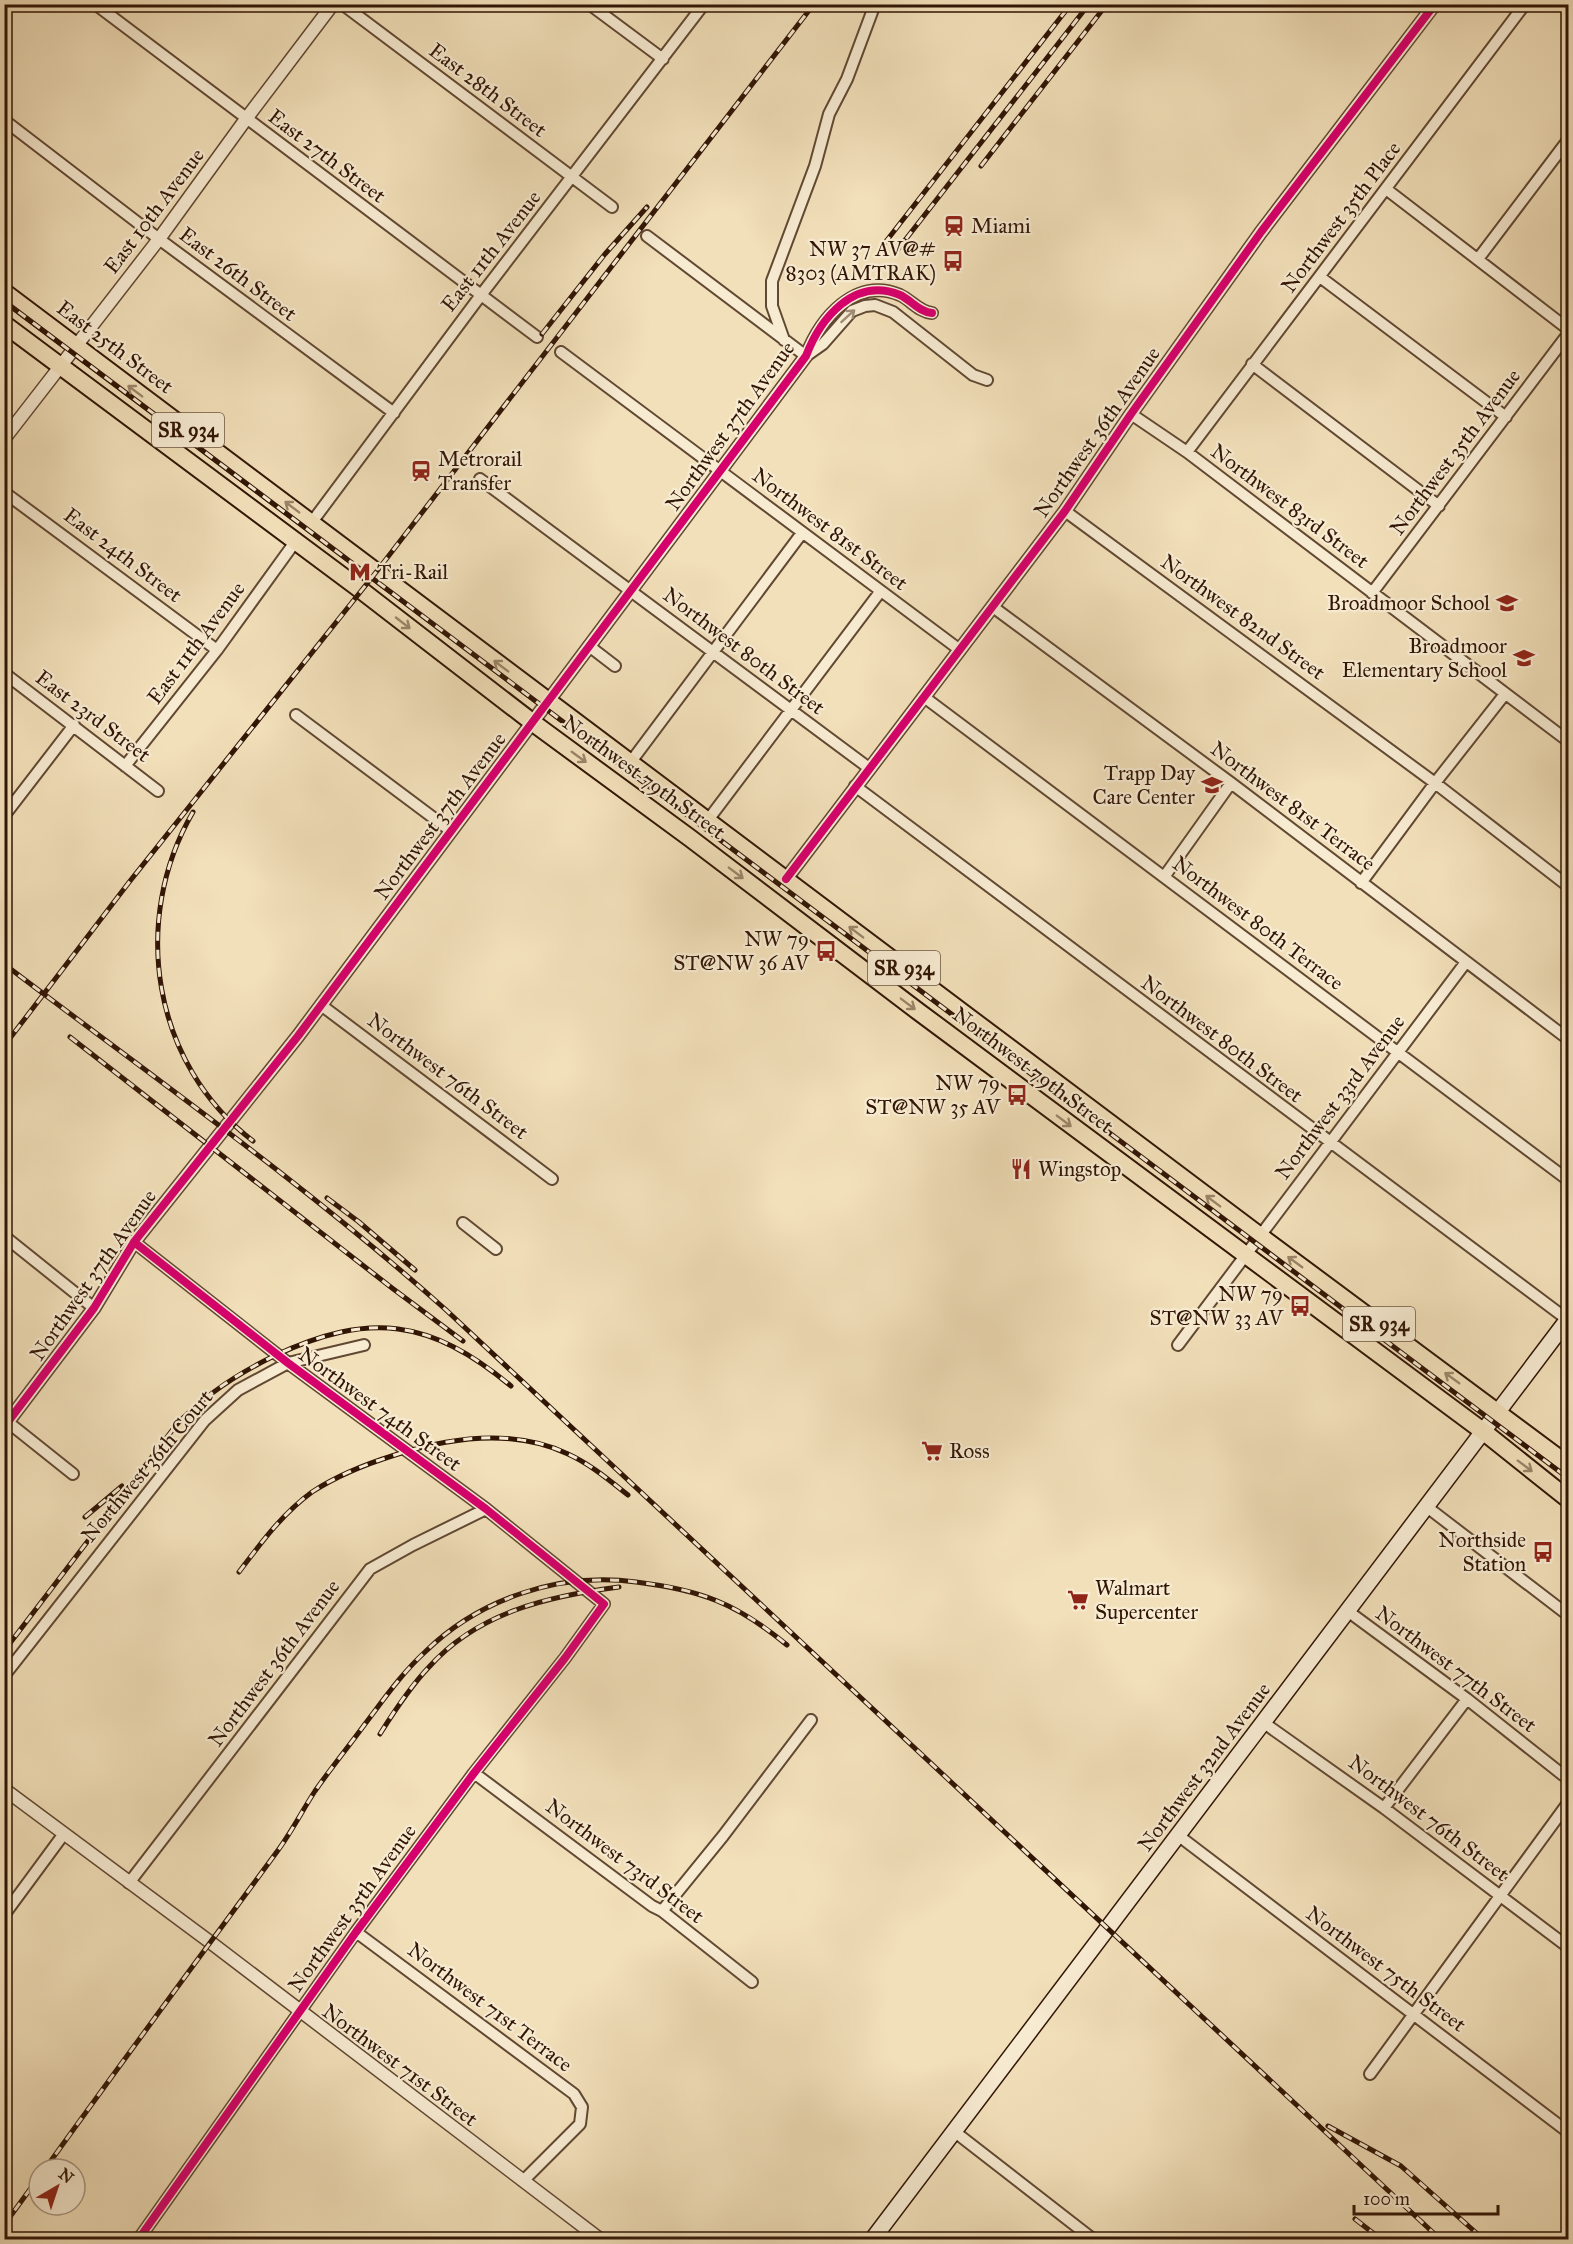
<svg xmlns="http://www.w3.org/2000/svg" width="1573" height="2244" viewBox="0 0 1573 2244" font-family="'IM FELL Great Primer',serif">
<style>
.lines{fill:none;stroke-linecap:round;stroke-linejoin:round}
.minor-casing{stroke:#614832;stroke-width:14}
.tertiary-casing{stroke:#614832;stroke-width:15}
.secondary-casing{stroke:#311505;stroke-width:18}
.primary-casing{stroke:#311505;stroke-width:20}
.minor{stroke:#f7ebd2;stroke-width:10}
.tertiary{stroke:#f7ebd2;stroke-width:12}
.secondary{stroke:#f7ebd2;stroke-width:15}
.primary{stroke:#f2e0ba;stroke-width:16}
.rail-casing{stroke:#311505;stroke-width:5}
.rail{stroke:#f7ebd2;stroke-width:3;stroke-dasharray:9;stroke-linecap:butt}
.cycleway-casing{stroke:#f7ebd2;stroke-width:11}
.cycleway{stroke:#d6006c;stroke-width:8}
.oneway{stroke:#9e8b76}
.oneway2{stroke:#9b8569}
.labels{text-anchor:middle;stroke-width:4.5;stroke-linejoin:round;paint-order:stroke}
.shield{fill:#f7ebd2;stroke:#6c5542;stroke-width:1.5}
.shield-label{font-size:20px;font-weight:bold;fill:#311505}
.street-label{font-size:21px;fill:#311505;stroke:#f7ebd2}
.poi-label{font-size:21px;fill:#311505;stroke:#f7ebd2;text-anchor:end}
</style>
<rect width="100%" height="100%" fill="#f2e0ba"/>
<filter id="stains"><feTurbulence type="fractalNoise" baseFrequency=".00333" numOctaves="4"/><feColorMatrix values="0 0 0 0 .2 0 0 0 0 .09 0 0 0 0 .02 0 0 0 .5 -.17"/></filter>
<radialGradient id="worn" r=".72"><stop offset=".6" stop-color="#630" stop-opacity="0"/><stop offset="1" stop-color="#630" stop-opacity=".3"/></radialGradient>
<g class="lines">
<defs>
<path id="minor" d="M95 4 537 337
M342 4 612 207
M589 4 663 59
M4 120 159 239 394 413
M1386 189 1568 329
M647 236 806 356
M1478 259 1568 140
M1320 277 1506 417
M784 340 772 306V281L815 166 829 114 847 79 875 4
M561 352 960 650
M806 356 823 344 852 311 865 306 875 305 893 312 973 375 987 380
M806 356C820 319 855 276 900 295 911 300 919 312 932 313
M1252 364 1439 506
M1131 414 1187 452 1568 741
M1187 452 1525 4
M480 479 869 768
M4 492 217 650
M1065 511 1435 783 1568 886
M312 522 481 295 704 4
M1372 593 1568 334
M993 607 1231 783 1568 1039
M589 646 615 666
M4 673 158 791
M924 697 1568 1180
M296 715 451 831
M630 763 802 533
M125 766 217 650 295 542
M855 786 1568 1320
M4 816 74 725
M708 820 880 592
M1164 877 1231 783
M1361 883 1435 783 1505 694
M321 1005 552 1179
M463 1223 496 1249
M4 1236 94 1308
M134 1242 288 1363 486 1509 604 1604 565 1658 474 1773 356 1932 138 2240
M1178 1345 1466 962
M4 1419 73 1474
M1427 1507 1568 1615
M1349 1612 1467 1699 1563 1775 1568 1777
M4 1676 205 1420 238 1390 288 1363 364 1345
M1264 1723 1384 1808 1568 1947
M474 1773 652 1906 662 1911 752 1982
M1384 1808 1467 1699
M1179 1836 1568 2132
M129 1883 370 1569 413 1545 486 1509
M662 1911 723 1836 811 1720
M4 1915 63 1835
M356 1932 574 2094 582 2107 580 2124 523 2181
M1370 2074 1568 1803
M955 2132 1094 2240"/>
<path id="tertiary" d="M4 439 159 239 246 119 333 4
M786 879 1065 511 1131 414 1261 232 1435 4
M4 1427 94 1308 134 1242 298 1036 806 356
M4 1789 210 1942 601 2240"/>
<path id="secondary" d="M872 2240 1568 1319"/>
<path id="primary" d="M4 292 1260 1236 1568 1465
M4 324 357 587 532 722 690 838 919 1012 1484 1432 1568 1499"/>
</defs>
<use href="#minor" class="minor-casing"/>
<use href="#tertiary" class="tertiary-casing"/>
<use href="#secondary" class="secondary-casing"/>
<use href="#primary" class="primary-casing"/>
<use href="#minor" class="minor"/>
<use href="#tertiary" class="tertiary"/>
<use href="#secondary" class="secondary"/>
<use href="#primary" class="primary"/>
<defs>
<path id="rail" d="M981 166 1107 4
M884 244 1071 4
M895 253 1089 4
M4 301 1568 1478
M542 334 605 254 647 207
M193 812C130 920 152 1064 253 1141
M4 964C153 1077 306 1185 445 1309L1441 2240
M4 988 7 990
M70 1037 392 1288 463 1341
M4 1046 130 881 377 571 814 4
M327 1198 359 1222 415 1270
M85 1517 122 1486
M239 1572C261 1543 282 1514 312 1492 338 1475 366 1464 395 1455 451 1437 513 1428 568 1454 590 1464 609 1480 628 1495
M4 1651 177 1424C206 1394 237 1374 274 1356 370 1311 430 1319 511 1386
M380 1734C395 1710 410 1687 429 1667 478 1612 549 1596 619 1587
M1328 2126 1401 2166 1482 2238
M45 2169C121 2063 199 1958 276 1853 291 1833 302 1811 315 1791 331 1768 349 1746 365 1724 384 1699 402 1673 425 1652 480 1598 560 1572 636 1582 701 1590 736 1603 787 1645
M1355 2219 1382 2240
M4 2225 39 2177"/>
</defs>
<use href="#rail" class="rail-casing"/>
<use href="#rail" class="rail"/>
<defs>
<path id="cycleway" d="M786 879 1065 511 1131 414 1261 232 1435 4
M134 1242 288 1363 486 1509 604 1604 565 1658 474 1773 356 1932 138 2240
M4 1427 94 1308 134 1242 298 1036 806 356C820 319 854 276 900 295 911 300 919 312 932 313"/>
</defs>
<use href="#cycleway" class="cycleway-casing"/>
<use href="#cycleway" class="cycleway"/>
</g>
<defs><path id="oneway-shaft" d="M-6 0H5M1.5-3L5.5 0L1.5 3" fill="none" stroke-width="1.6" stroke-linecap="round" stroke-linejoin="round" transform="scale(1.5)"/></defs>
<use class="oneway" href="#oneway-shaft" transform="translate(848 316) rotate(-42)"/>
<g class="oneway2">
<use href="#oneway-shaft" transform="translate(135 391) rotate(-143)"/>
<use href="#oneway-shaft" transform="translate(292 507) rotate(-143)"/>
<use href="#oneway-shaft" transform="translate(403 623) rotate(38)"/>
<use href="#oneway-shaft" transform="translate(501 666) rotate(-143)"/>
<use href="#oneway-shaft" transform="translate(579 757) rotate(36)"/>
<use href="#oneway-shaft" transform="translate(736 873) rotate(37)"/>
<use href="#oneway-shaft" transform="translate(856 932) rotate(-143)"/>
<use href="#oneway-shaft" transform="translate(908 1004) rotate(37)"/>
<use href="#oneway-shaft" transform="translate(1064 1121) rotate(37)"/>
<use href="#oneway-shaft" transform="translate(1213 1201) rotate(-143)"/>
<use href="#oneway-shaft" transform="translate(1295 1262) rotate(-144)"/>
<use href="#oneway-shaft" transform="translate(1452 1378) rotate(-144)"/>
<use href="#oneway-shaft" transform="translate(1525 1466) rotate(37)"/>
</g>
<defs>
<symbol id="station-bare" viewBox="-9 -9 18 18"><path d="M-3-6H3Q5-6 5-4V2Q5 4 3 4L4.5 6H3L1.5 4h-3L-3 6H-4.5L-3 4Q-5 4-5 2V-4Q-5-6-3-6ZM-3.5-4v3h7v-3ZM-3.5 1v1.5H-2V1ZM2 1v1.5H3.5V1Z" fill="#8f2418" stroke="#f7ebd2" stroke-width="2.5" paint-order="stroke"/></symbol>
<symbol id="bus-bare" viewBox="-9 -9 18 18"><path d="M-5-6H5V4H4V6H2V4H-2V6H-4V4H-5ZM-3.5-4V0h7V-4ZM-3.5 1.2v1.5H-2V1.2ZM2 1.2v1.5H3.5V1.2Z" fill="#8f2418" stroke="#f7ebd2" stroke-width="2.5" paint-order="stroke"/></symbol>
<symbol id="metro-bare" viewBox="-9 -9 18 18"><path d="M-5.5 5V-5H-3L0 0L3-5H5.5V5H3V-.5L0 4L-3-.5V5Z" fill="#8f2418" stroke="#f7ebd2" stroke-width="2.5" paint-order="stroke"/></symbol>
<symbol id="school-bare" viewBox="-9 -9 18 18"><path d="M0-5L7-2L0 1L-7-2ZM-4 1L0 2.5L4 1V4Q0 6-4 4Z" fill="#8f2418" stroke="#f7ebd2" stroke-width="2.5" paint-order="stroke"/></symbol>
<symbol id="restaurant-bare" viewBox="-9 -9 18 18"><path d="M-5-6h1v4h1v-4h1v4h1v-4h1v5L-1.5 .5V6h-2V.5L-5-1ZM5-6V6H3V1.5H1.5Q1.5-4 5-6Z" fill="#8f2418" stroke="#f7ebd2" stroke-width="2.5" paint-order="stroke"/></symbol>
<symbol id="supermarket-bare" viewBox="-9 -9 18 18"><path d="M-6-5.5h2.5l.6 2H6L4.5 2H-2.5L-4.4-4H-6ZM-1.5 3.2a1.3 1.3 0 1 0 .1 0ZM3 3.2a1.3 1.3 0 1 0 .1 0Z" fill="#8f2418" stroke="#f7ebd2" stroke-width="2.5" paint-order="stroke"/></symbol>
</defs>
<g fill-rule="evenodd">
<use href="#station-bare" x="939" y="211" width="30" height="30"/>
<use href="#bus-bare" x="938" y="246" width="30" height="30"/>
<use href="#station-bare" x="406" y="456" width="30" height="30"/>
<use href="#metro-bare" x="345" y="557" width="30" height="30"/>
<use href="#school-bare" x="1492" y="588" width="30" height="30"/>
<use href="#school-bare" x="1509" y="643" width="30" height="30"/>
<use href="#school-bare" x="1197" y="770" width="30" height="30"/>
<use href="#bus-bare" x="811" y="936" width="30" height="30"/>
<use href="#bus-bare" x="1002" y="1080" width="30" height="30"/>
<use href="#restaurant-bare" x="1006" y="1154" width="30" height="30"/>
<use href="#bus-bare" x="1285" y="1291" width="30" height="30"/>
<use href="#supermarket-bare" x="917" y="1436" width="30" height="30"/>
<use href="#bus-bare" x="1528" y="1537" width="30" height="30"/>
<use href="#supermarket-bare" x="1063" y="1585" width="30" height="30"/>
</g>
<g class="labels">
<g class="shield">
<rect x="152" y="413" width="72" height="34" rx="4.5"/>
<rect x="868" y="951" width="72" height="34" rx="4.5"/>
<rect x="1343" y="1307" width="72" height="34" rx="4.5"/>
</g>
<g class="shield-label">
<text x="188" y="437">SR 934</text>
<text x="904" y="975">SR 934</text>
<text x="1379" y="1331">SR 934</text>
</g>
<g class="street-label">
<text transform="translate(488 90) rotate(37)" y="7">East 28th Street</text>
<text transform="translate(327 156) rotate(37)" y="7">East 27th Street</text>
<text transform="translate(154 211) rotate(-53)" y="7">East 10th Avenue</text>
<text transform="translate(1341 217) rotate(-53)" y="7">Northwest 35th Place</text>
<text transform="translate(491 251) rotate(-52)" y="7">East 11th Avenue</text>
<text transform="translate(238 274) rotate(37)" y="7">East 26th Street</text>
<text transform="translate(115 347) rotate(37)" y="7">East 25th Street</text>
<text transform="translate(730 426) rotate(-54)" y="7">Northwest 37th Avenue</text>
<text transform="translate(1097 432) rotate(-55)" y="7">Northwest 36th Avenue</text>
<text transform="translate(1455 452) rotate(-53)" y="7">Northwest 35th Avenue</text>
<text transform="translate(1290 506) rotate(37)" y="7">Northwest 83rd Street</text>
<text transform="translate(830 529) rotate(37)" y="7">Northwest 81st Street</text>
<text transform="translate(123 555) rotate(37)" y="7">East 24th Street</text>
<text transform="translate(1243 617) rotate(36)" y="7">Northwest 82nd Street</text>
<text transform="translate(196 643) rotate(-53)" y="7">East 11th Avenue</text>
<text transform="translate(744 651) rotate(37)" y="7">Northwest 80th Street</text>
<text transform="translate(93 716) rotate(37)" y="7">East 23rd Street</text>
<text transform="translate(644 777) rotate(36)" y="7">Northwest 79th Street</text>
<text transform="translate(1293 806) rotate(37)" y="7">Northwest 81st Terrace</text>
<text transform="translate(440 816) rotate(-53)" y="7">Northwest 37th Avenue</text>
<text transform="translate(1258 923) rotate(37)" y="7">Northwest 80th Terrace</text>
<text transform="translate(1222 1039) rotate(37)" y="7">Northwest 80th Street</text>
<text transform="translate(1033 1070) rotate(37)" y="7">Northwest 79th Street</text>
<text transform="translate(448 1076) rotate(37)" y="7">Northwest 76th Street</text>
<text transform="translate(1340 1097) rotate(-53)" y="7">Northwest 33rd Avenue</text>
<text transform="translate(93 1275) rotate(-55)" y="7">Northwest 37th Avenue</text>
<text transform="translate(380 1409) rotate(36)" y="7">Northwest 74th Street</text>
<text transform="translate(147 1466) rotate(-50)" y="7">Northwest 36th Court</text>
<text transform="translate(274 1663) rotate(-53)" y="7">Northwest 36th Avenue</text>
<text transform="translate(1456 1669) rotate(37)" y="7">Northwest 77th Street</text>
<text transform="translate(1204 1767) rotate(-53)" y="7">Northwest 32nd Avenue</text>
<text transform="translate(1429 1818) rotate(37)" y="7">Northwest 76th Street</text>
<text transform="translate(625 1861) rotate(37)" y="7">Northwest 73rd Street</text>
<text transform="translate(352 1908) rotate(-54)" y="7">Northwest 35th Avenue</text>
<text transform="translate(1386 1969) rotate(37)" y="7">Northwest 75th Street</text>
<text transform="translate(490 2007) rotate(37)" y="7">Northwest 71st Terrace</text>
<text transform="translate(400 2065) rotate(37)" y="7">Northwest 71st Street</text>
</g>
<g class="poi-label">
<text x="971" y="233" text-anchor="start">Miami</text>
<text x="936" y="256">NW 37 AV@#<tspan x="936" dy="24">8303 (AMTRAK)</tspan></text>
<text x="438" y="466" text-anchor="start">Metrorail<tspan x="438" dy="24">Transfer</tspan></text>
<text x="377" y="579" text-anchor="start">Tri-Rail</text>
<text x="1490" y="610">Broadmoor School</text>
<text x="1507" y="653">Broadmoor<tspan x="1507" dy="24">Elementary School</tspan></text>
<text x="1195" y="780">Trapp Day<tspan x="1195" dy="24">Care Center</tspan></text>
<text x="809" y="946">NW 79<tspan x="809" dy="24">ST@NW 36 AV</tspan></text>
<text x="1000" y="1090">NW 79<tspan x="1000" dy="24">ST@NW 35 AV</tspan></text>
<text x="1038" y="1176" text-anchor="start">Wingstop</text>
<text x="1283" y="1301">NW 79<tspan x="1283" dy="24">ST@NW 33 AV</tspan></text>
<text x="949" y="1458" text-anchor="start">Ross</text>
<text x="1526" y="1547">Northside<tspan x="1526" dy="24">Station</tspan></text>
<text x="1095" y="1595" text-anchor="start">Walmart<tspan x="1095" dy="24">Supercenter</tspan></text>
</g>
</g>
<rect width="1573" height="2244" fill="none" stroke="#f2e0ba" stroke-width="24"/>
<rect x="6" y="6" width="1561" height="2232" fill="none" stroke="#311505" stroke-width="3"/>
<rect x="12" y="12" width="1549" height="2220" fill="none" stroke="#311505" stroke-width="1.5"/>
<g transform="translate(57 2187) rotate(39)"><circle r="28" fill="#f7ebd2" stroke="#a89580" stroke-width="1.5"/>
<path d="M0-4.5L10 22L0 15L-10 22Z" fill="#8f2418"/>
<text y="-9" font-size="16" font-weight="bold" text-anchor="middle" fill="#311505">N</text>
</g>
<path d="M1354 2205v9h144v-9" fill="none" stroke="#311505" stroke-width="3"/>
<text x="1363" y="2205" font-size="18" fill="#311505" stroke="#f7ebd2" stroke-width="4.5" paint-order="stroke">100 m</text>
<rect width="100%" height="100%" filter="url(#stains)"/>
<rect width="100%" height="100%" fill="url(#worn)"/>
</svg>
